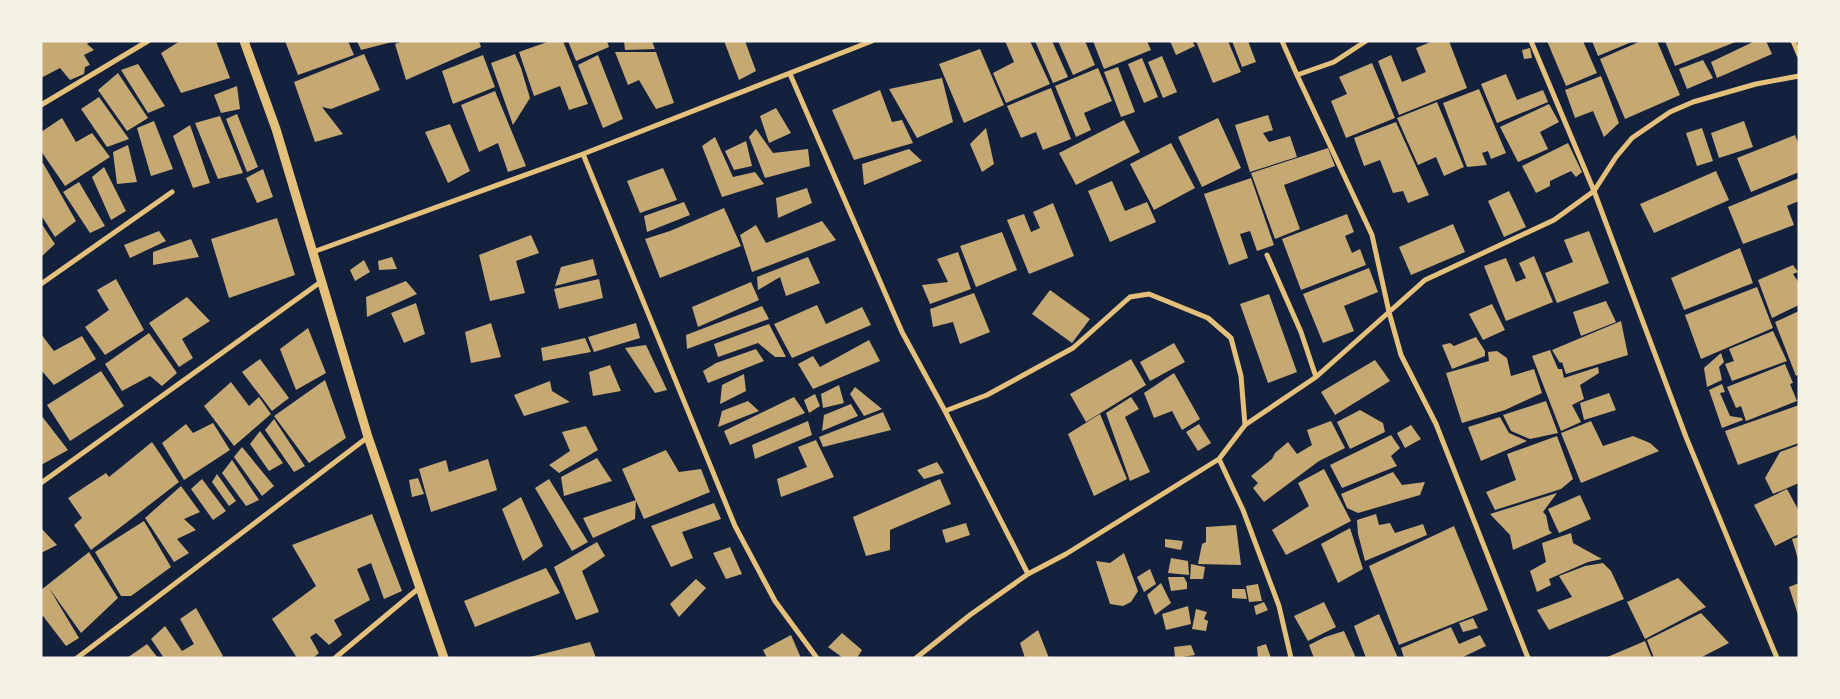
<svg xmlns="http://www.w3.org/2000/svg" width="1840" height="699" viewBox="0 0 1840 699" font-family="'Libre Baskerville',serif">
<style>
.building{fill:#c6a872}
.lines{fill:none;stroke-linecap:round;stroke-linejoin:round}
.minor{stroke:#e5c07b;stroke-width:5}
.tertiary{stroke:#e5c07b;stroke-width:9}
</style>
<rect width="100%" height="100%" fill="#14213d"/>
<path class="building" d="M41 41H91L87 44 94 50 84 55 90 65 85 67 84 74 70 80 60 68 41 78Z
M180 41H216L230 78 181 93 161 53Z
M285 41H348L354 55 298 75Z
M357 41H392V42L361 50Z
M403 41H479L481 47 406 80 395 44Z
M550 41H563L588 104 569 110 560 86 534 96 519 52Z
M568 41H607L609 47 576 61Z
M624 41H652L655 49 625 50Z
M724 41H745L756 71 739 80Z
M1005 41H1030L1050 84 1006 103 993 73 1014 62Z
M1035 41H1052L1068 77 1053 83Z
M1058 41H1085L1095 65 1073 75Z
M1093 41H1147L1151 50 1104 69Z
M1170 41H1192L1195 46 1176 55Z
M1196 41H1228L1241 72 1213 83Z
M1232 41H1248L1256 62 1242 67Z
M1433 41H1449L1467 88 1399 115 1378 61 1391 55 1402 82 1426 72 1416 48Z
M1547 41H1583L1597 73 1566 86Z
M1592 41H1634L1598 56Z
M1641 41H1657L1680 95 1625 119 1600 59Z
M1665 41H1738L1675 66Z
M1755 41H1766L1772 54 1717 78 1711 62Z
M1530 48 1532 58 1524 59 1522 50Z
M980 49 1004 105 964 123 939 64Z
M615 52H656L674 103 656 109 639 80 628 85Z
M364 54 380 90 331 109 322 107 343 134 315 142 294 82Z
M515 54 521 68 530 98 513 125 491 63Z
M483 55 495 87 453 104 442 71Z
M598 55 623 119 603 128 578 65Z
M1162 56 1177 92 1163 98 1148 62Z
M1142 58 1158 97 1144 103 1128 64Z
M1703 60 1713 78 1687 89 1679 69Z
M1372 63 1395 118 1346 138 1331 101 1347 94 1339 77Z
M138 64 165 106 148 113 121 70Z
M1118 67 1135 112 1121 117 1104 72Z
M1098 68 1112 101 1084 113 1091 130 1076 137 1055 86Z
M118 73 148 118 127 131 98 90Z
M1506 74 1517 100 1543 90 1548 102 1497 123 1481 84Z
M1601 76 1619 123 1604 137 1593 111 1575 118 1565 90Z
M942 78 953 122 917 138 889 89Z
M237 86 240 109 221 113 214 95Z
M1051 88 1071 139 1043 150 1036 132 1021 138 1007 106Z
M1479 89 1506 153 1491 159 1488 151 1482 153 1487 165 1467 167 1443 103Z
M880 90 892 122 902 120 913 143 854 160 832 110Z
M495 91 526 166 508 172 498 143 479 152 461 105Z
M99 97 129 139 107 147 81 109Z
M1437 102 1464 167 1444 176 1436 157 1418 165 1397 118Z
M1549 104 1559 122 1540 132 1548 149 1518 162 1500 127Z
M776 108 791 133 769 143 760 116Z
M237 114 258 167 247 172 226 119Z
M1268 115 1273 130 1263 133 1269 142 1290 136 1297 157 1250 172 1235 125Z
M220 116 243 173 218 179 195 123Z
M62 118 76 142 92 133 110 157 65 186 41 151V132Z
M1218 118 1241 168 1202 187 1178 137Z
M1124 120 1140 152 1076 185 1059 153Z
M154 121 173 169 151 176 137 128Z
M1744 121 1753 147 1719 158 1711 133Z
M1396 122 1429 195 1408 203 1403 191 1393 193 1380 160 1364 166 1354 138Z
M450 124 470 171 448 183 425 132Z
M190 125 210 183 193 188 173 136Z
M986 128 994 164 982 172 970 144Z
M1702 128 1713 161 1697 166 1686 133Z
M756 129 773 153 808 149 810 166 765 178 749 137Z
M1795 135 1799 145V172L1751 192 1737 158Z
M715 137 733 177 755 172 764 184 722 197 702 146Z
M746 141 752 166 734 170 725 151Z
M1171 143 1195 188 1154 210 1130 164Z
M1568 143 1582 172 1576 177 1571 171 1550 181V186L1536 193 1522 166Z
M128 145 137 182 117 184 113 152Z
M1328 148 1335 166 1284 185 1300 229 1275 239 1251 173Z
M909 149 922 161 864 185 862 164Z
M43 163 76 221 55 237 41 215V164Z
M104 167 126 211 111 220 92 177Z
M663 168 677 200 640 213 627 181Z
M263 169 273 197 257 203 246 178Z
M1716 171 1729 200 1654 233 1640 204Z
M1251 178 1274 245 1257 251 1250 231 1240 234 1248 258 1229 265 1204 194Z
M1799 178V201L1787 206 1794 225 1743 244 1728 207Z
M1112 181 1125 211 1147 202 1156 222 1110 242 1088 191Z
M79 182 105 226 90 233 63 192Z
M807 188 812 203 778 218 776 198Z
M1509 191 1526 227 1504 237 1488 201Z
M684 202 690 215 647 232 644 216Z
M1053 203 1074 256 1029 274 1007 220 1024 214 1031 232 1040 228 1033 212Z
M724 208 741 246 660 278 645 239 670 231Z
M1347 214 1354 232 1345 236 1352 253 1360 249 1366 265 1301 290 1282 239Z
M277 218 295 275 229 298 211 239Z
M822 221 836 240 752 272 740 235 756 225 766 243Z
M41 223 55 244 41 257Z
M1453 224 1465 252 1411 275 1399 247Z
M159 231 166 241 130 258 124 245Z
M1589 231 1609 283 1557 303 1545 273 1573 262 1564 240Z
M1002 232 1017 270 976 287 960 246Z
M531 235 539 253 516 261 525 293 490 301 479 255Z
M191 239 199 257 153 265V252Z
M1740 248 1753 283 1684 310 1671 278Z
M958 252 971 289 930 304 922 285 948 282 937 259Z
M1534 256 1553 302 1506 321 1484 266 1506 258 1516 282 1526 278 1519 263Z
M392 257 397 269 379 270 378 261Z
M808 257 820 283 786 296 780 277 758 290 757 277Z
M593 259 597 275 555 286 561 267Z
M364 260 370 272 355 281 350 270Z
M1793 265 1798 272 1793 274 1799 283V305L1772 318 1758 280Z
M1369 268 1378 292 1344 306 1354 331 1323 343 1303 294Z
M116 279 144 330 105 355 85 327 109 310 97 290Z
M599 279 603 298 559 309 554 289Z
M406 281 417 294 367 317 366 297Z
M751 282 759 300 698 327 692 307Z
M1757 287 1773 328 1701 359 1685 315Z
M1050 290 1090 319 1072 343 1032 314Z
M974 293 990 332 960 344 953 322 933 327 930 309Z
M1269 294 1297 372 1268 383 1240 304Z
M187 297 210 321 182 339 193 358 179 367 149 323Z
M1606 301 1616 322 1581 336 1573 312Z
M416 303 425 334 404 343 391 313Z
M1492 304 1505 330 1483 340 1469 314Z
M817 305 826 324 862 307 871 325 792 358 774 324Z
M762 306 769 319 687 349 686 335Z
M1799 311V374L1796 376 1775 322Z
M1621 321 1628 355 1566 374 1562 362 1560 363 1552 350Z
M491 323 501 357 471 363 465 332Z
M636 323 640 338 594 352 588 337Z
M769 324 786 357H775L758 343 718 357 714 344Z
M308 328 326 373 296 390 280 349Z
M1773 331 1787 361 1732 381 1725 364 1734 361 1729 349Z
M149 333 177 373 162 386 150 376 122 391 105 364Z
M41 334 54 351 82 336 96 359 54 385 41 370Z
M1476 337 1485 351V356L1452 369 1442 345 1450 343 1454 346Z
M585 338 591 352 543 361 541 348Z
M869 340 880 361 813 389 798 364 813 356 820 367Z
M1174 343 1185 362 1150 381 1140 362Z
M646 345 667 390 655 393 625 348Z
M756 349 764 361 708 383 703 371 716 363Z
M1550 350 1558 369H1562L1564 378 1598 367 1599 373 1580 385 1584 399 1572 405 1581 422 1561 431 1532 356Z
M1497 351 1507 358 1511 376 1534 369 1542 393 1505 410 1462 423 1446 373 1489 361 1488 352Z
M1721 353 1724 362 1719 367 1722 380 1707 387 1704 368Z
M260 359 289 398 272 411 242 372Z
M1131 359 1146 385 1086 422 1070 394Z
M1375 360 1390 381 1335 415 1321 392Z
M1785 364 1793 383 1790 384 1797 401 1746 421 1741 406 1736 408 1727 387Z
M610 365 621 391 593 396 589 372Z
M101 371 124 406 70 441 47 405Z
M1174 373 1200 419 1182 430 1172 411 1154 418 1144 393Z
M744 374 746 391 720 404 722 385Z
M325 380 346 438 309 463 274 416Z
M550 381 552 391 570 402 524 416 514 395Z
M231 382 249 406 259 397 271 414 234 446 204 406Z
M1722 384 1725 392 1720 393 1730 416 1742 418 1743 420 1722 428 1709 390Z
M839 385 844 403 823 408 821 394Z
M855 387 882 409 864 416 850 394Z
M1609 393 1616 410 1584 420 1580 403Z
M815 394 820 406 809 413 804 400Z
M794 397 805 413 730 445 724 431Z
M1131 397 1139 409 1125 417 1150 472 1130 481 1106 413Z
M748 401 759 411 718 427 722 411Z
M1546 401 1558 433 1530 439 1511 431 1503 415Z
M851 404 858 416 822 431 824 415Z
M1799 405V443L1738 465 1725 431Z
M1360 410 1383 423 1385 432 1350 449 1337 422Z
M883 412 891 430 823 447 819 437Z
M1100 414 1127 479 1094 496 1068 434Z
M41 415 68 450 41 465Z
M1500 417 1509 433 1527 441 1481 461 1468 427Z
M274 419 305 466 294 472 265 430Z
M808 421 812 435 755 459 752 445Z
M1331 421 1345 448 1319 461 1264 502 1253 488 1258 483 1251 476 1272 459 1275 453 1288 442 1297 454 1312 445 1307 430Z
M1591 421 1603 446 1633 436 1650 443 1659 451 1581 483 1561 433Z
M213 423 230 450 184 480 162 443 186 424 193 433Z
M1199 424 1211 443 1198 451 1186 432Z
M1411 425 1421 439 1405 448 1397 433Z
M586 426 598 450 559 473 549 465 570 451 562 432Z
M260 431 283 463 269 471 250 444Z
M1391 435 1400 448 1391 456 1397 466 1342 488 1330 465Z
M1557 436 1573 479 1561 489 1495 510 1486 492 1516 480 1507 454Z
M816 440 834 477 781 497 777 479 807 467 798 447Z
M152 442 179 482 91 550 74 525 82 518 68 498 106 473 109 477Z
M1799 445V483L1773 494 1765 478 1780 452Z
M242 447 274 486 262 496 234 457Z
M666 450 679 472 701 469 710 492 644 519 622 469Z
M597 458 612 481 564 496 561 477Z
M488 459 497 490 431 512 419 469 446 460 449 472Z
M232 460 259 500 246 506 222 473Z
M937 462 944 473 924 479 917 470Z
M1324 469 1351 521 1286 555 1272 530 1309 506 1298 483Z
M1393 472 1402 485 1425 482 1420 495 1358 513 1347 508 1341 494Z
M217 474 236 501 229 506 212 482Z
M418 478 424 494 412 497 409 480Z
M202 479 226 511 213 520 191 489Z
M549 479 588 542 572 551 535 488Z
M940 479 951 504 890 530V550L866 556 853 517Z
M181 486 200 512 184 519 196 530 177 539 189 553 174 562 145 518Z
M1787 489 1799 511V534L1775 546 1754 505Z
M1557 493 1543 512 1546 515 1549 530 1552 533 1513 550 1510 535 1490 514Z
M1580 495 1591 519 1559 533 1548 509Z
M521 497 543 546 523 561 502 509Z
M636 500 635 519 593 538 583 518Z
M714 503 721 519 682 532 693 558 671 567 651 526Z
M372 514 402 591 384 599 371 563 357 569 370 600 334 620 342 635 329 645 316 633 310 637 319 653 313 658H297L272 619 316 586 292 545Z
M1376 514 1379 525 1390 523 1395 533 1423 524 1427 535 1365 561 1358 534 1357 520Z
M144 521 171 567 131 596H121L95 552Z
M966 523 970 535 946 543 942 530Z
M1236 525 1241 565 1198 564 1202 544 1206 542V527Z
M1454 526 1488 610 1399 645 1369 566Z
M41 528 57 545 41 553Z
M1350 528 1363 569 1338 583 1321 544Z
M1571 533 1573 543 1602 559 1588 562 1549 579 1551 585 1537 592 1530 571 1546 562 1542 543Z
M1799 537V559H1798L1792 539Z
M1165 539 1183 541 1181 550 1165 547Z
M597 542 605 556 582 571 599 612 576 620 554 567Z
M730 547 742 574 726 579 713 553Z
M89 552 118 598 81 633 49 588 79 638 66 646 43 616 41 618V590Z
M1124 553 1138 591 1131 602 1123 606 1110 604 1096 561 1110 563Z
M1171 558 1188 561 1189 575 1168 573Z
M1603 563 1611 571 1624 599 1549 630 1537 610 1572 597 1559 576 1585 566Z
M1191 564 1205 567 1203 579H1190Z
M546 568 560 593 475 627 464 601Z
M1150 569 1156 584 1144 592 1137 577Z
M1168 577H1184L1187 583V589L1171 591Z
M1678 578 1706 607 1645 639 1627 602Z
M696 579 706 588 679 617 670 604Z
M1161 583 1171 603 1155 615 1147 595Z
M1799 583V615H1798L1789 587Z
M1258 584 1262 601 1249 602 1246 586Z
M1232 589H1245L1247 599 1232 598Z
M1264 602 1268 610 1256 615 1254 606Z
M1324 602 1336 627 1308 641 1294 616Z
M1188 606 1191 624 1166 630 1162 614Z
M196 608 223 656 221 658H164L151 639 165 626 182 651 194 644 180 619Z
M1196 609 1207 612 1204 619 1208 621 1206 631 1192 629Z
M1701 613 1729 643 1700 658H1654L1647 640Z
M1379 614 1398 658H1366L1354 626Z
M1473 618 1478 628 1463 632 1459 623Z
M1451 627 1459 644 1480 635 1486 646 1461 658H1404L1401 648Z
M1038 630 1049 658H1025L1020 643Z
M1344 631 1356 658H1314L1309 645 1325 637Z
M842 633 862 650 857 658H843L828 647Z
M791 635 801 658H767L763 650Z
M1645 641 1652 658H1605Z
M590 642 596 658H530V657Z
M147 644 158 658H127Z
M1266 644 1271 658H1258L1257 647Z
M1191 645 1195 655 1175 658 1174 647Z"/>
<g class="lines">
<path class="minor" d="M1282 41 1297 75 1372 235 1389 312 1401 355 1436 424 1528 658
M1531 41 1594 191 1686 437 1777 658
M1793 41 1799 55
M790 74 902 332 945 411 1028 574
M1297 75 1334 62 1366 41
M41 105 148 41
M583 154 735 526 775 601 817 658
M313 252 583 154 872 41
M1267 255 1301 332 1316 377
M41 284 172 192
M945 411 987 395 1073 348 1130 297 1149 294 1208 318 1231 338 1241 376 1245 425
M1219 459 1243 510 1279 606 1291 658
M41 483 322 281
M77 658 368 437
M335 658 419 588
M916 658 970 615 1028 574 1066 554 1219 459 1245 425 1316 377 1425 280 1554 220 1594 191 1616 157 1632 138 1670 112 1693 102 1756 84 1799 76"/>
<path class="tertiary" d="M244 41 276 129 368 437 444 658"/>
</g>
<rect width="1840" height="699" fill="none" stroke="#f6f1e7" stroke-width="85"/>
</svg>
